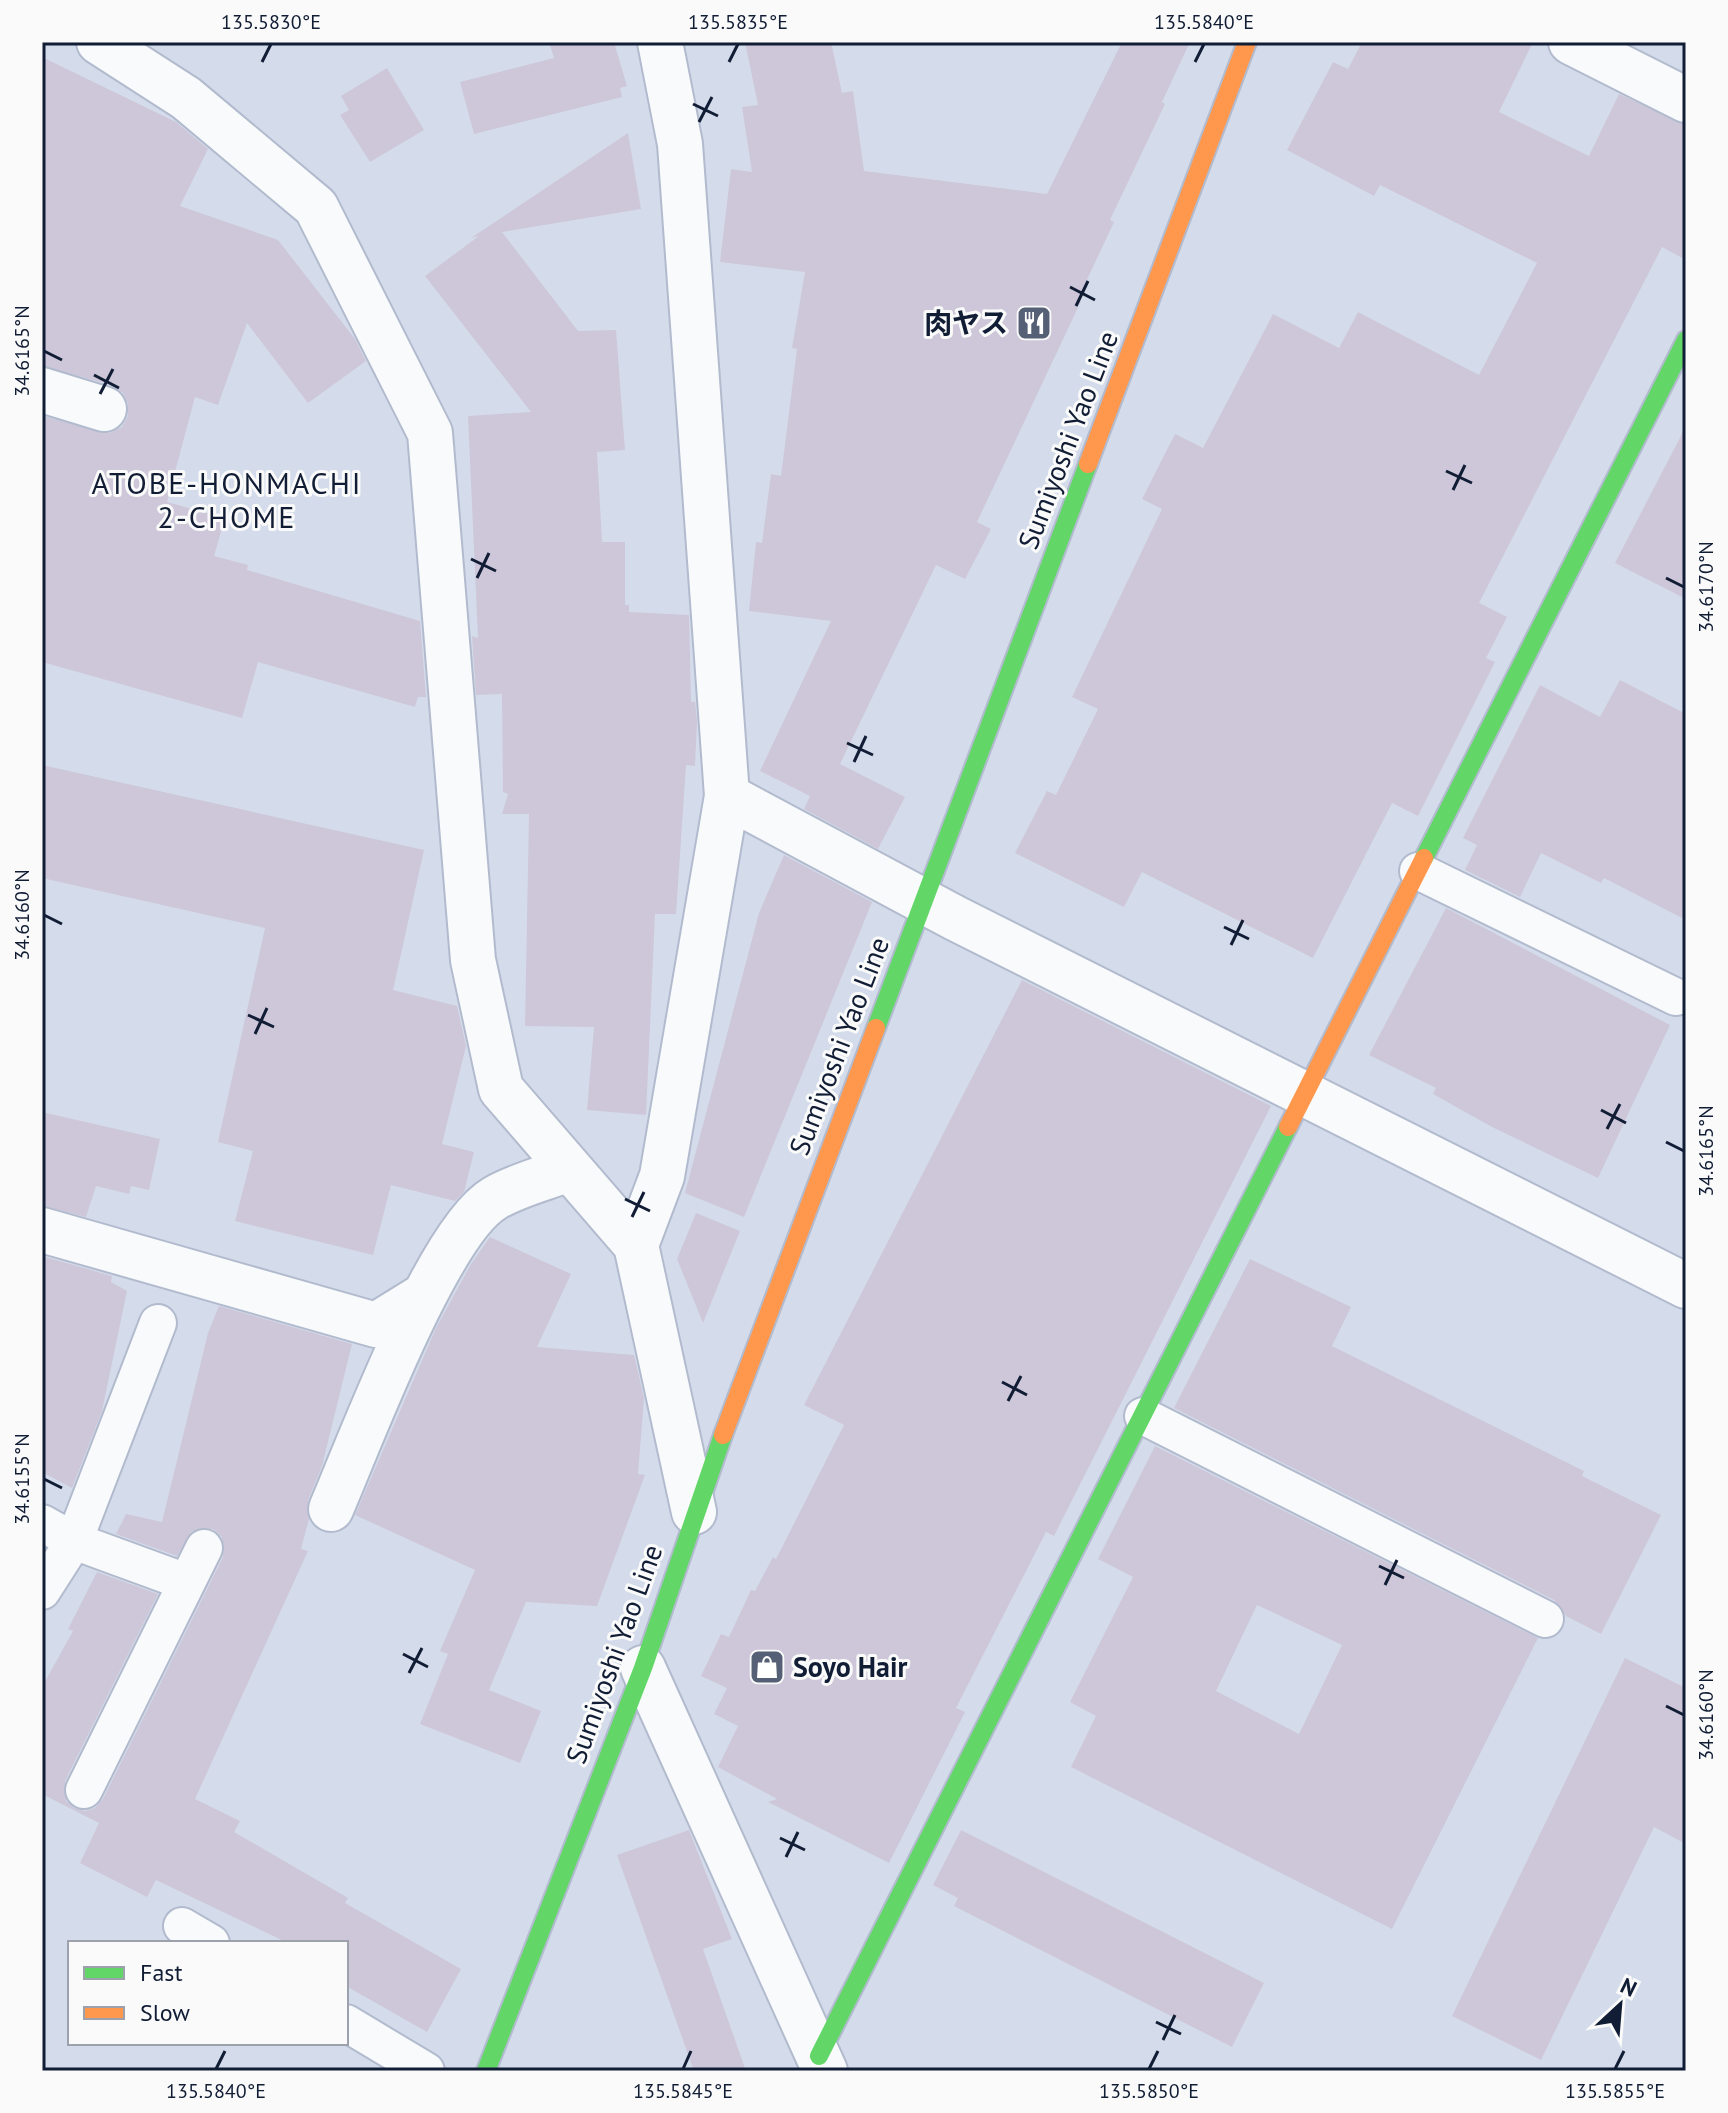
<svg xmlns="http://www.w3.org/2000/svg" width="1728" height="2113" viewBox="0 0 1728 2113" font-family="'PT Sans','Noto Sans JP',sans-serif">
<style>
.building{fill:#cdc7d9;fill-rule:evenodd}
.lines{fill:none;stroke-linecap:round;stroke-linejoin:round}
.lane-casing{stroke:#b2bbce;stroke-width:40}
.street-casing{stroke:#b2bbce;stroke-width:48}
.fast-casing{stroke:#b2bbce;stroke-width:22}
.slow-casing{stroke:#b2bbce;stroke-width:22}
.lane{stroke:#f9fafc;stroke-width:36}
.street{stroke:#f9fafc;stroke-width:44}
.fast{stroke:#63d668;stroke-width:18}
.slow{stroke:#ff974d;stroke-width:18}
.ticks{fill:none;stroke:#111c35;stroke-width:3}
.labels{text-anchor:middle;stroke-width:6;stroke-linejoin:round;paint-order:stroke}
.poi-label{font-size:28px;font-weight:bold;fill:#111c35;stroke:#f9faf9;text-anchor:end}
.street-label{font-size:28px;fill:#111c35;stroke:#f9faf9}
.neighbourhood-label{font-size:30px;letter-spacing:2px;fill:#111c35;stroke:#f9faf9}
.neatline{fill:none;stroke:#111c35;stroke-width:3}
.ticks-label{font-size:20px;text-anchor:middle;fill:#111c35}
</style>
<rect width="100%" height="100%" fill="#d4dceb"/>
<path class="building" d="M549 42H614L627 86 620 88 622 97 474 134 460 82 554 58Z
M745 42H831L842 93 853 91 864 171 1047 194 1122 42H1190L1162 102 1165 104 1110 220 1114 222 1078 299 1081 301 977 522 991 529 965 579 936 565 840 764 905 797 878 849 804 809 810 796 760 771 831 621 749 611 756 542 762 543 771 474 781 476 797 349 792 348 805 272 720 262 731 169 752 172 742 107 758 105Z
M1362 42H1533L1499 112 1589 156 1619 94 1686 125V260L1662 247 1479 603 1507 617 1486 658 1495 662 1418 816 1392 803 1313 958 1142 872 1124 907 1015 853 1047 791 1056 795 1098 709 1072 697 1162 509 1142 499 1175 434 1203 448 1273 314 1339 348 1358 312 1479 375 1537 263 1380 185 1374 196 1287 150 1333 62 1348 69Z
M42 57 176 122 208 149 180 206 278 240 355 339 366 361 308 403 247 323 218 405 195 397 167 502 225 518 214 556 248 565 247 570 420 621 426 697H418L415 707 258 662 242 718 42 662V416L109 433 122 427 128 416V404L123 393 112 385 42 366Z
M387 68 424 130 370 162 340 115 349 110 341 96Z
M628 133 641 209 502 232 578 331 616 330 625 450 597 452 602 542H625V605H629V612L689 615 691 702H695L697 721 695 766 686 765 676 914H655L646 1115 587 1110 594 1027 525 1026 529 814H502L508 794 503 792 502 694 476 695 472 636 478 638 468 416 531 412 425 276 479 236 471 238Z
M1686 426V599L1615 563Z
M1620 680 1686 714V920L1604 878 1601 883 1541 853 1520 897 1465 870 1477 845 1463 838 1540 685 1600 717Z
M42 765 424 850 393 990 457 1006 466 1046 442 1144 474 1152 464 1192 455 1201 391 1185 373 1255 235 1221 253 1151 218 1142 265 928 42 878Z
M784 855 872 902 744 1217 685 1193 759 913Z
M1446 908 1670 1025 1598 1178 1492 1127 1433 1094 1436 1088 1369 1055Z
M1022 980 1271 1106 1054 1536 1046 1532 956 1708 965 1712 889 1863 768 1802 777 1799 718 1767 738 1726 714 1714 727 1688 701 1676 721 1634 729 1637 751 1590 755 1591 773 1557 776 1559 844 1425 804 1405Z
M42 1112 160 1139 149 1190 131 1186 129 1194 96 1186 86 1217 42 1206Z
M696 1213 740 1231 703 1323 677 1259Z
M490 1237 571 1274 537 1347 634 1355 644 1398 638 1474 645 1475 597 1606 526 1602 489 1690 541 1711 520 1763 420 1724 448 1654 440 1651 475 1570 355 1515 436 1328 471 1264Z
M42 1256 112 1276 111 1282 127 1291 102 1411 72 1488 42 1472Z
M1250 1259 1351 1307 1332 1346 1584 1471 1582 1476 1661 1515 1601 1634 1566 1616 1554 1600 1174 1408Z
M219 1306 352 1344 322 1466 308 1500 309 1519 301 1549 308 1551 195 1799 240 1821 234 1832 348 1898 345 1903 461 1969 427 2032 346 1986V1943H288L156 1880 147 1897 80 1863 99 1823 42 1794V1687L73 1631 68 1629 97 1572 158 1594 65 1781 66 1801 74 1808 85 1811 95 1808 103 1799 223 1557 222 1537 213 1529 192 1531 177 1556 116 1534 126 1514 162 1522 208 1333Z
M1155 1446 1538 1638 1392 1929 1071 1767 1096 1716 1070 1702 1133 1577 1098 1559ZM1257 1605 1342 1645 1299 1734 1216 1691Z
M1625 1658 1686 1688V1844L1654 1827 1541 2060 1452 2016Z
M689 1830 732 1939 703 1949 746 2071H694L617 1855Z
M961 1830 1264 1983 1232 2047 954 1906 958 1898 933 1885Z"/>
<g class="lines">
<defs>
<path id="lane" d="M1418 871 1676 997
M1143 1416 1545 1619
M42 1523 74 1541 186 1582
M42 1591 74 1541 158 1323
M84 1790 204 1548
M182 1926 211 1943
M346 2023 426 2071"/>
<path id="street" d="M99 42 186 98 316 207 430 433 473 960 501 1089 636 1245 694 1512
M1571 42 1686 100
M42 390 104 409
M727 796 955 918 1686 1286
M42 1230 376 1325 423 1296
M636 1245 662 1176 727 796 680 144 660 42
M331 1509C360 1442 438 1231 495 1198 517 1185 546 1178 569 1169
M643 1668 825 2071"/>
<path id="fast" d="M1424 858 1686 340
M876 1028 1088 464
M819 2056 1288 1127
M486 2071 643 1668 723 1435"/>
<path id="slow" d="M1088 464 1247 42
M1288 1127 1424 858
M723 1435 876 1028"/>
</defs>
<use href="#lane" class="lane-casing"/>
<use href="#street" class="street-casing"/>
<use href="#fast" class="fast-casing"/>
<use href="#slow" class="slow-casing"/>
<use href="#lane" class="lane"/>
<use href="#street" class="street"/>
<use href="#fast" class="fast"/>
<use href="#slow" class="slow"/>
</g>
<path class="ticks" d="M262 62 271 44M729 62 738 44M1195 62 1204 44M693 104 718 116M699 122 712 97M1070 287 1095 300M1076 306 1088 281M44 351 62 360M94 375 119 388M100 394 113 369M1446 471 1472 483M1453 490 1465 465M471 559 496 571M477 578 489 553M1666 578 1684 587M847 743 873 755M854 762 866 736M44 915 62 924M1224 927 1249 939M1231 945 1243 920M248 1015 274 1027M255 1034 267 1008M1601 1110 1626 1123M1607 1129 1620 1104M1666 1142 1684 1151M625 1199 650 1211M632 1217 644 1192M1002 1382 1027 1395M1008 1401 1021 1376M44 1479 62 1488M1379 1566 1404 1578M1385 1585 1397 1560M403 1654 428 1667M409 1673 422 1648M1666 1706 1684 1715M780 1838 805 1850M786 1857 798 1832M1156 2022 1181 2034M1163 2040 1175 2015M216 2069 225 2051M683 2069 691 2051M1149 2069 1158 2051M1615 2069 1624 2051"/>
<defs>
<symbol id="restaurant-square" viewBox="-11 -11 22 22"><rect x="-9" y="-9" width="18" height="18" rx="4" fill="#555f75" stroke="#f9faf9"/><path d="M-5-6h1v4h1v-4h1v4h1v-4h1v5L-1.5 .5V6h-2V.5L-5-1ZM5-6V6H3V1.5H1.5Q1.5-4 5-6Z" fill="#fff"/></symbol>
<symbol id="shop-square" viewBox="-11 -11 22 22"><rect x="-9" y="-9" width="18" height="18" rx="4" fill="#555f75" stroke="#f9faf9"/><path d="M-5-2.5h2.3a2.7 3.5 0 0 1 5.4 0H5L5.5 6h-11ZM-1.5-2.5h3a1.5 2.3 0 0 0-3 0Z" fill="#fff"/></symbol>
</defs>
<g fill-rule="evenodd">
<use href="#restaurant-square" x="1014" y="303" width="40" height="40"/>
<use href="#shop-square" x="747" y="1647" width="40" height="40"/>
</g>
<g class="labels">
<g class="poi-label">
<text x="1008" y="333">肉ヤス</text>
<text x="793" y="1677" text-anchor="start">Soyo Hair</text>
</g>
<g class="street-label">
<text transform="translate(1068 440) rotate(-69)" y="10">Sumiyoshi Yao Line</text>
<text transform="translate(839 1046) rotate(-69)" y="10">Sumiyoshi Yao Line</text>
<text transform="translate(614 1654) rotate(-70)" y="10">Sumiyoshi Yao Line</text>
</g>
<g class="neighbourhood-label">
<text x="227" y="494">ATOBE-HONMACHI<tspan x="227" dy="34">2-CHOME</tspan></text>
</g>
</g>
<rect width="1728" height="2113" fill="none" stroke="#f9faf9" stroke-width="88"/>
<rect x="68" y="1941" width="280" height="104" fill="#f9faf9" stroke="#9ca1ab" stroke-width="2"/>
<rect x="84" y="1967" width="40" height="12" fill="#63d668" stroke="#9ca1ab" stroke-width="2"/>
<text x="140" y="1981" font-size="24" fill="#111c35">Fast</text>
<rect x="84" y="2007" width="40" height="12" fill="#ff974d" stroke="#9ca1ab" stroke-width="2"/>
<text x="140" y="2021" font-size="24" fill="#111c35">Slow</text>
<g transform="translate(1620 2005) rotate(26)" stroke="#f9faf9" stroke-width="6" paint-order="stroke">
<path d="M0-6L14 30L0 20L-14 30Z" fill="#111c35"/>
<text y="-12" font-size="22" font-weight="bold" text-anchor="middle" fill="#111c35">N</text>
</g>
<rect x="44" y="44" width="1640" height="2025" class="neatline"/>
<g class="ticks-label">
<text x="271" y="29">135.5830°E</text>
<text x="738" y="29">135.5835°E</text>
<text x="1204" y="29">135.5840°E</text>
<text transform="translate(22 351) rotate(-90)" y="7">34.6165°N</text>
<text transform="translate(1706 587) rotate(-90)" y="7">34.6170°N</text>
<text transform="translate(22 915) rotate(-90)" y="7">34.6160°N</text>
<text transform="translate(1706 1151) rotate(-90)" y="7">34.6165°N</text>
<text transform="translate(22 1479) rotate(-90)" y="7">34.6155°N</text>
<text transform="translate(1706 1715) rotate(-90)" y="7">34.6160°N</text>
<text x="216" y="2098">135.5840°E</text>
<text x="683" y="2098">135.5845°E</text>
<text x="1149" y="2098">135.5850°E</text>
<text x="1615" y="2098">135.5855°E</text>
</g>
</svg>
